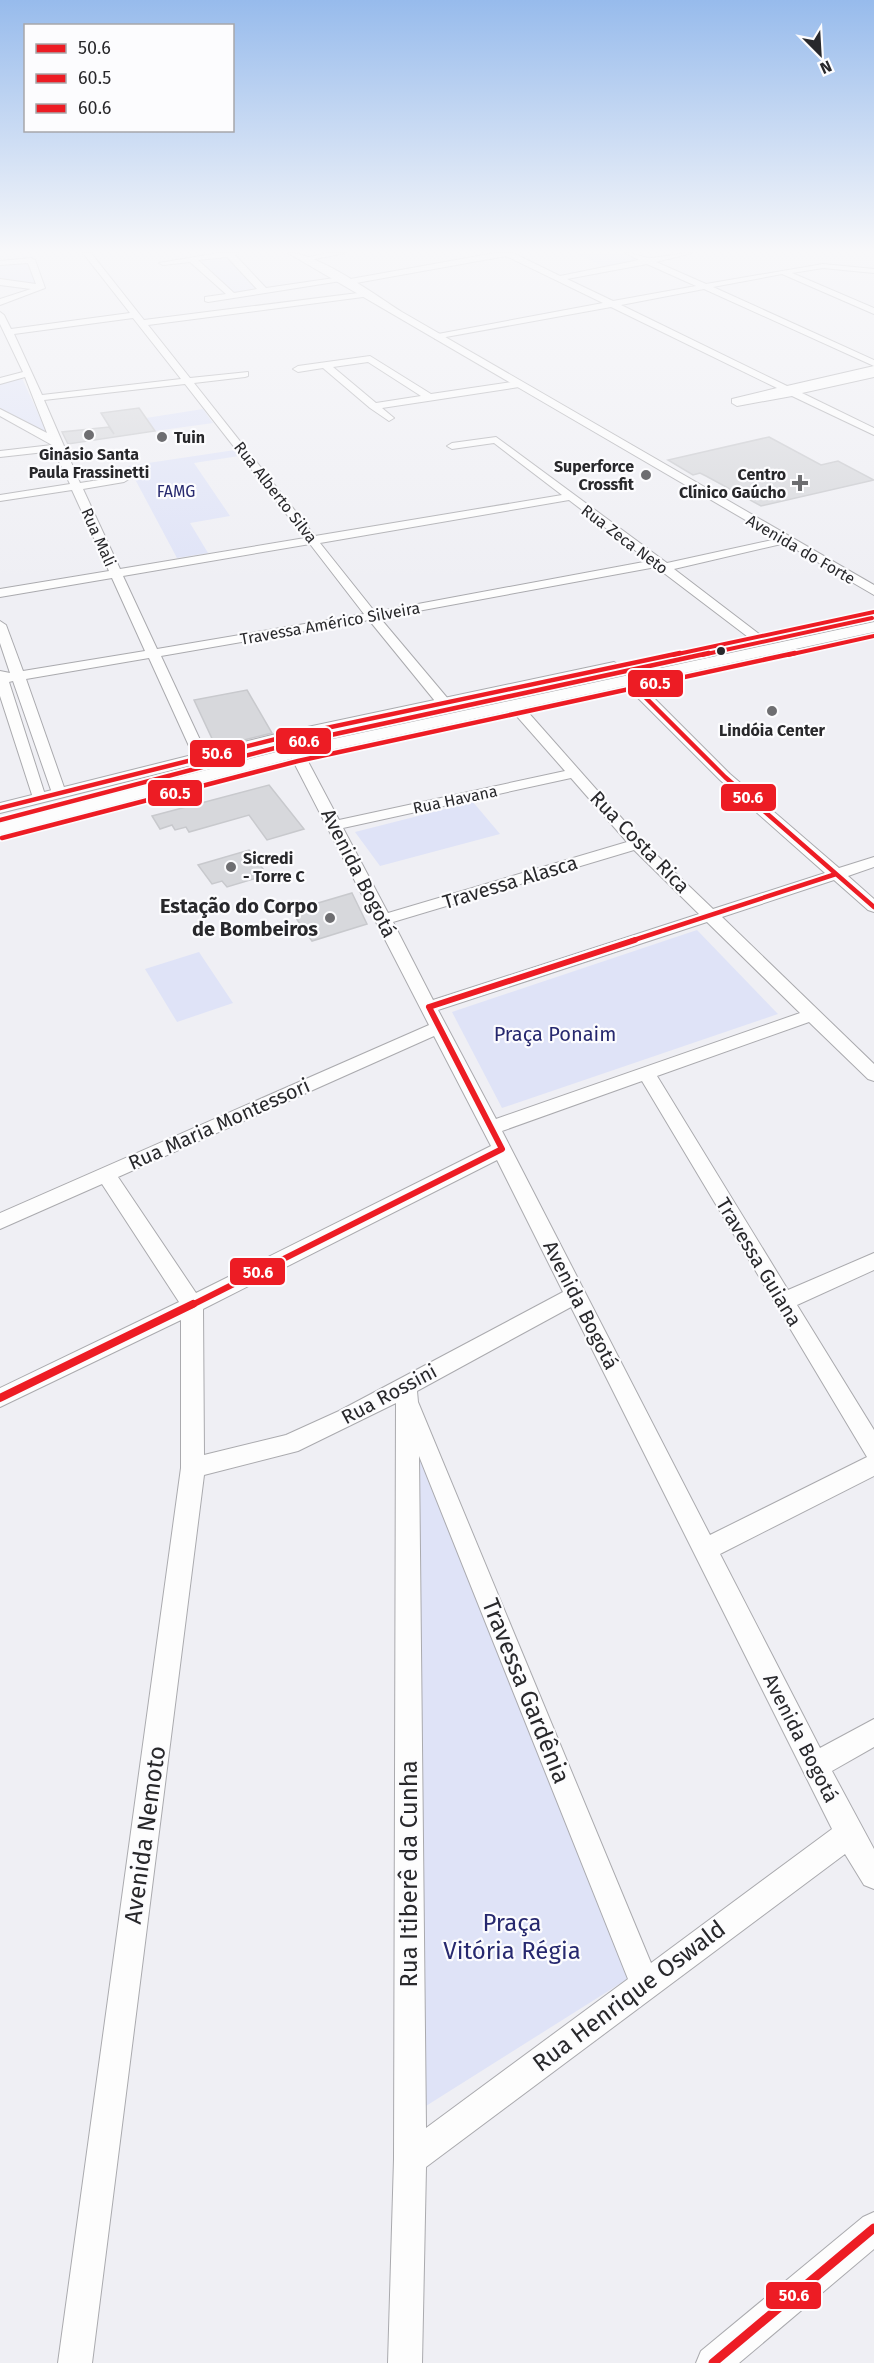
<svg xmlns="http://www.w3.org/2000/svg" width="874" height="2363" viewBox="0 0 874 2363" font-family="'Fira Sans',sans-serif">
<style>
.green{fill:#dfe3f7}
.building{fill:#d7d8dc;stroke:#c8c9cd;stroke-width:1.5}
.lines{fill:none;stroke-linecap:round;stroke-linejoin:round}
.minor-casing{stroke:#aaaaae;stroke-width:2}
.major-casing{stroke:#aaaaae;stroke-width:2}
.minor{fill:#fdfdfd;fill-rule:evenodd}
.major{fill:#fdfdfd;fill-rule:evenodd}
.bus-1-far4-casing{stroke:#fcfcfe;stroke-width:7}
.bus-1-far3-casing{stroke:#fcfcfe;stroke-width:8}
.bus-1-far2-casing{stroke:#fcfcfe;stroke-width:10}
.bus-1-far1-casing{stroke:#fcfcfe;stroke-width:12}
.bus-1-casing{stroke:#fcfcfe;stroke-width:14}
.bus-2-far1-casing{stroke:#fcfcfe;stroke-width:7}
.bus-2-casing{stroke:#fcfcfe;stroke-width:8}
.bus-3-far1-casing{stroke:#fcfcfe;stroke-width:7}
.bus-3-casing{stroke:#fcfcfe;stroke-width:8}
.bus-1-far4{stroke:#ed1c24;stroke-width:4}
.bus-1-far3{stroke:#ed1c24;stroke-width:4.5}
.bus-1-far2{stroke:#ed1c24;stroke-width:6}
.bus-1-far1{stroke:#ed1c24;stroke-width:8}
.bus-1{stroke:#ed1c24;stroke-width:9}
.bus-2-far1{stroke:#ed1c24;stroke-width:4}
.bus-2{stroke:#ed1c24;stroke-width:4.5}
.bus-3-far1{stroke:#ed1c24;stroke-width:4}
.bus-3{stroke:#ed1c24;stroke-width:4.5}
.poi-dot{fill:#6e6e71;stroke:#fcfcfe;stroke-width:2}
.bus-dot{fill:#28282b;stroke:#fcfcfe;stroke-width:2}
.labels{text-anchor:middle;stroke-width:4.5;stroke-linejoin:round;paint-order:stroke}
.far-poi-label{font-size:16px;font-weight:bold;fill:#28282b;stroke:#fcfcfe;text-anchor:start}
.far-park-label{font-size:16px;fill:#27296f;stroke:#fcfcfe}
.far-street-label{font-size:16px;fill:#28282b;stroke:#fcfcfe}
.street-label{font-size:20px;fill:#28282b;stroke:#fcfcfe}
.poi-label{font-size:20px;font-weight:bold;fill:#28282b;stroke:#fcfcfe;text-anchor:end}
.park-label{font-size:20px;fill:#27296f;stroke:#fcfcfe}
.near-street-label{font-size:24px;fill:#28282b;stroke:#fcfcfe}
.near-park-label{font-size:24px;fill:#27296f;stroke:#fcfcfe}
.line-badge{stroke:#fcfcfe;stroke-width:2}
.badge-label{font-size:16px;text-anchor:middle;font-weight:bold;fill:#fff}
</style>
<rect width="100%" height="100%" fill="#efeff4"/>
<path class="green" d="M575 253H626L643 261 607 268Z
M226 255 260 290 234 293 196 260Z
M30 260 39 287 0 281V264Z
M21 376 48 435 0 409V382Z
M203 409 213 423 155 431 146 418Z
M235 450 239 456 194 463 230 516 190 523 208 553 177 558 128 466Z
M473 802 500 834 380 866 355 832Z
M697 930 778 1014 502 1108 452 1012Z
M199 952 233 1003 177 1022 145 969Z
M418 1439 629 1978 418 2111Z"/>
<path class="building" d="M139 408 155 431 68 444 62 432 109 427 114 434 101 413Z
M769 437 821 465 838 461 874 480 761 506 706 476 700 473 693 475 668 460Z
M247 690 272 733 216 747 194 700Z
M269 785 304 829 267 840 249 815 189 832 186 827 175 830 172 825 160 829 152 816Z
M249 850 263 869 253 873 257 878 227 887 222 881 212 884 198 865Z
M352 893 367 924 312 941 291 911Z"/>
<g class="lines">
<defs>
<path id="minor" d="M83 253H91L144 320 366 292 367 294 363 297 148 325 190 378 248 372V376L245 377 194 383 315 536 562 495 494 443 452 449 447 446 452 443 496 437 667 563 786 537 790 538V542L674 569 763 637 757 641 752 640 656 567 380 618 449 700 451 703 444 707 439 706 369 620 161 656 208 757 201 761 194 757 149 658 26 679 66 793 59 797 52 793 13 681 9 682 46 798 39 802 34 801 0 696V671L10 673 0 643V621L6 625 23 671 145 651 112 578 0 597V589L109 571 72 490 0 501V495L70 484 54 451 0 457V451L52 445 0 416V409L47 433 25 377 0 384V378L23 372 0 324V312L4 315 11 329 130 313ZM133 318 181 379 42 395 14 334ZM185 384 305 538 120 569 83 489 124 482 129 479 124 476 80 483 44 400ZM569 500 649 561 375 612 320 543ZM310 544 364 614 157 649 123 576Z
M219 253H239L235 255 266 288 341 277 345 280 495 253H513L560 276 639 260 626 253C635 253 643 258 651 258 665 257 678 253 692 253L656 262 706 284 823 264 874 269V273L823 268 792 273 874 308V314L782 274 713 287 874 360V366L704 289 621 305 787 386 874 366V377L802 393 874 428V435L792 396 737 406 732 403V399L777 388 611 307 435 339V335L438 334 603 303 506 256 345 285 341 281 208 302 205 301V297L226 294 190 262 163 265 159 263ZM227 257 257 289 234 293 198 260ZM647 264 696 286 613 301 567 279Z
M328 253H345L305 261 301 259Z
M31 258 35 260 45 288 0 305V299L31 289 0 285V279L36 284 28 263 0 265V261Z
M370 356 431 394 519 381 524 384 519 387 382 408 394 418 389 421 370 408 323 368 298 372 293 369 298 366ZM368 362 421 396 376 403 333 367Z
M629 677 634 678 730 774 839 868 874 857V867L848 876 874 899V912L868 910 834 880 722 917 874 1064V1081L868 1079 809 1022 657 1076 788 1290 874 1253V1270L797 1305 874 1430V1476L720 1554 820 1748 874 1719V1747L832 1771 874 1849V1889L864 1885 845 1854 426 2167 422 2363H388L394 2159 396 1403 298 1451 204 1475 92 2363H58L181 1468V1320L0 1407V1388L179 1302 102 1184 0 1229V1213L429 1025 289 753 277 737 279 734H289L303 752 339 820 565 771 507 705 509 702H519L642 841 713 909 825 873 720 780 624 684 622 681 624 678ZM571 778 627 842 388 913 343 828ZM634 850 699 914 433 1000 393 922ZM707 922 800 1013 496 1119 438 1010ZM434 1036 491 1146 196 1293 118 1177ZM642 1081 867 1457 710 1535 502 1131ZM497 1160 563 1292 339 1411 286 1435 204 1455 203 1309ZM571 1307 832 1829 651 1963 418 1402 417 1391ZM419 1456 628 1979 426 2128Z
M874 2212V2249L739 2363H696L701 2351 863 2217Z"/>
<path id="major" d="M288 253C317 252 375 295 402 312L874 585V595Z
M874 622V632L298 757 0 835V823L296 747Z
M614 662 622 667 620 670 284 742 0 813V803L284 732Z"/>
</defs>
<use href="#minor" class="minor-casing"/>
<use href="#major" class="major-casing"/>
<use href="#minor" class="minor"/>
<use href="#major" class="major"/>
<defs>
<path id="bus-1-far4" d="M673 655 874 612"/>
<path id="bus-1-far3" d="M629 681 725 777 874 907
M0 808 284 737 680 653
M631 941 836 874"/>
<path id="bus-1-far2" d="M190 1306 502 1149 429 1007 635 940"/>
<path id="bus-1-far1" d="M0 1398 193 1304"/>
<path id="bus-1" d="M713 2363 874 2228"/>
<path id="bus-2-far1" d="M788 655 874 636"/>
<path id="bus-2" d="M2 838 298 761 795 653"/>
<path id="bus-3-far1" d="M702 655 872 618"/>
<path id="bus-3" d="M0 820 294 743 709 653"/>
</defs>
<use href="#bus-1-far4" class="bus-1-far4-casing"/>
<use href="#bus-1-far3" class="bus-1-far3-casing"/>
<use href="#bus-1-far2" class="bus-1-far2-casing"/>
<use href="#bus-1-far1" class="bus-1-far1-casing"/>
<use href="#bus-1" class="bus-1-casing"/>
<use href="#bus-2-far1" class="bus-2-far1-casing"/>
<use href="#bus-2" class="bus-2-casing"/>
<use href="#bus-3-far1" class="bus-3-far1-casing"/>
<use href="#bus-3" class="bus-3-casing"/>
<use href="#bus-1-far4" class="bus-1-far4"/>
<use href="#bus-1-far3" class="bus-1-far3"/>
<use href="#bus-1-far2" class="bus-1-far2"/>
<use href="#bus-1-far1" class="bus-1-far1"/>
<use href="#bus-1" class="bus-1"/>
<use href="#bus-2-far1" class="bus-2-far1"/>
<use href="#bus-2" class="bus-2"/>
<use href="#bus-3-far1" class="bus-3-far1"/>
<use href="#bus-3" class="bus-3"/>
</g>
<linearGradient id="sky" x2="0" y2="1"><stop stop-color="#97bbec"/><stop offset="0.43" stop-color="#f8f8fa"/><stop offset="1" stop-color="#f8f8fa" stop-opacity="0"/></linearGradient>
<rect width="874" height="584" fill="url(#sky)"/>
<g class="poi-dot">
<circle cx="89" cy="435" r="6"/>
<circle cx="162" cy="437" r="6"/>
<circle cx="646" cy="475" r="6"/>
<path d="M797 474h6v6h6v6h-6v6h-6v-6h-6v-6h6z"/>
<circle cx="772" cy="711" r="6"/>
<circle cx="231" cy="867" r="6"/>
<circle cx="330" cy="918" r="6"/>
</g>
<circle class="bus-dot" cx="721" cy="651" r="5"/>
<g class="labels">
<g class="far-poi-label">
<text x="174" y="443">Tuin</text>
<text x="89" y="460" text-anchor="middle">Ginásio Santa<tspan x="89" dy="18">Paula Frassinetti</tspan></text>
<text x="634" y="472" text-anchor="end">Superforce<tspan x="634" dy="18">Crossfit</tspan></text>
<text x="786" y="480" text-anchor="end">Centro<tspan x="786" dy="18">Clínico Gaúcho</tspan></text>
<text x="772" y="736" text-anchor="middle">Lindóia Center</text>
<text x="243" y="864">Sicredi<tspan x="243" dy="18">- Torre C</tspan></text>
</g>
<g class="far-park-label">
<text x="176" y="497">FAMG</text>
</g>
<g class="far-street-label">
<text transform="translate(276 492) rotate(52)" y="6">Rua Alberto Silva</text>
<text transform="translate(99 537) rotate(66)" y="6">Rua Mali</text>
<text transform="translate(625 539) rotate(37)" y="6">Rua Zeca Neto</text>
<text transform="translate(801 549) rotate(30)" y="6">Avenida do Forte</text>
<text transform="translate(330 623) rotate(-10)" y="6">Travessa Américo Silveira</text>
<text transform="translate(455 799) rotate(-12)" y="6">Rua Havana</text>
</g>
<g class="street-label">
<text transform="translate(640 842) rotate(46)" y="7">Rua Costa Rica</text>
<text transform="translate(359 873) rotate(63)" y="7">Avenida Bogotá</text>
<text transform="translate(510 882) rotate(-17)" y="7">Travessa Alasca</text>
<text transform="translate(219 1124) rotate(-24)" y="7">Rua Maria Montessori</text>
<text transform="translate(759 1262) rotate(59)" y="7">Travessa Guiana</text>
<text transform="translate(581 1305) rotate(63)" y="7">Avenida Bogotá</text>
<text transform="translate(389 1394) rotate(-28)" y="7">Rua Rossini</text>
<text transform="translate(801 1738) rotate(63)" y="7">Avenida Bogotá</text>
</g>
<g class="poi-label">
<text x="318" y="913">Estação do Corpo<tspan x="318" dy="23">de Bombeiros</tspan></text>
</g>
<g class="park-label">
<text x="555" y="1041">Praça Ponaim</text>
</g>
<g class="near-street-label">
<text transform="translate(526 1691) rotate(68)" y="8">Travessa Gardênia</text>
<text transform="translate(145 1835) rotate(-82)" y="8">Avenida Nemoto</text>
<text transform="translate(409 1874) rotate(-90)" y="8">Rua Itiberê da Cunha</text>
<text transform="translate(629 1996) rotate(-37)" y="8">Rua Henrique Oswald</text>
</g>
<g class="near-park-label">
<text x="512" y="1931">Praça<tspan x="512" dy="28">Vitória Régia</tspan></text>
</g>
</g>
<g class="line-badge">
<rect x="627" y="669" width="57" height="29" rx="6" fill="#ed1c24"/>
<rect x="275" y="727" width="57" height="28" rx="6" fill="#ed1c24"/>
<rect x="189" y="739" width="57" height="29" rx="6" fill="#ed1c24"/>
<rect x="147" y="779" width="56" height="28" rx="6" fill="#ed1c24"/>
<rect x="720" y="783" width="57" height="29" rx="6" fill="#ed1c24"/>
<rect x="229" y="1257" width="57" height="29" rx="6" fill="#ed1c24"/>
<rect x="765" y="2281" width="57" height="29" rx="6" fill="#ed1c24"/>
</g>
<g class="badge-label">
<text x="655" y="689">60.5</text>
<text x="304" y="747">60.6</text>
<text x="217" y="759">50.6</text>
<text x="175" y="799">60.5</text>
<text x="748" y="803">50.6</text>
<text x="258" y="1278">50.6</text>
<text x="794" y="2301">50.6</text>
</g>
<rect x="24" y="24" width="210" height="108" fill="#fcfcfe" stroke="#a7a7aa" stroke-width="1.5"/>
<rect x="36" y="44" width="30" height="9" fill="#ed1c24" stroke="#a7a7aa" stroke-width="1.5"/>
<text x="78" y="54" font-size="18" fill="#28282b">50.6</text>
<rect x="36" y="74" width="30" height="9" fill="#ed1c24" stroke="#a7a7aa" stroke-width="1.5"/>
<text x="78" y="84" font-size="18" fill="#28282b">60.5</text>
<rect x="36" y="104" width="30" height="9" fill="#ed1c24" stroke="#a7a7aa" stroke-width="1.5"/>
<text x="78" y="114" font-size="18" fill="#28282b">60.6</text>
<g transform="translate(820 54) rotate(156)" stroke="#fcfcfe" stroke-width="4.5" paint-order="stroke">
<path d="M0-4.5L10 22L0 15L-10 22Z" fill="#28282b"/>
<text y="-9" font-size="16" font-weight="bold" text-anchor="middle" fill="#28282b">N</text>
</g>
</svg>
